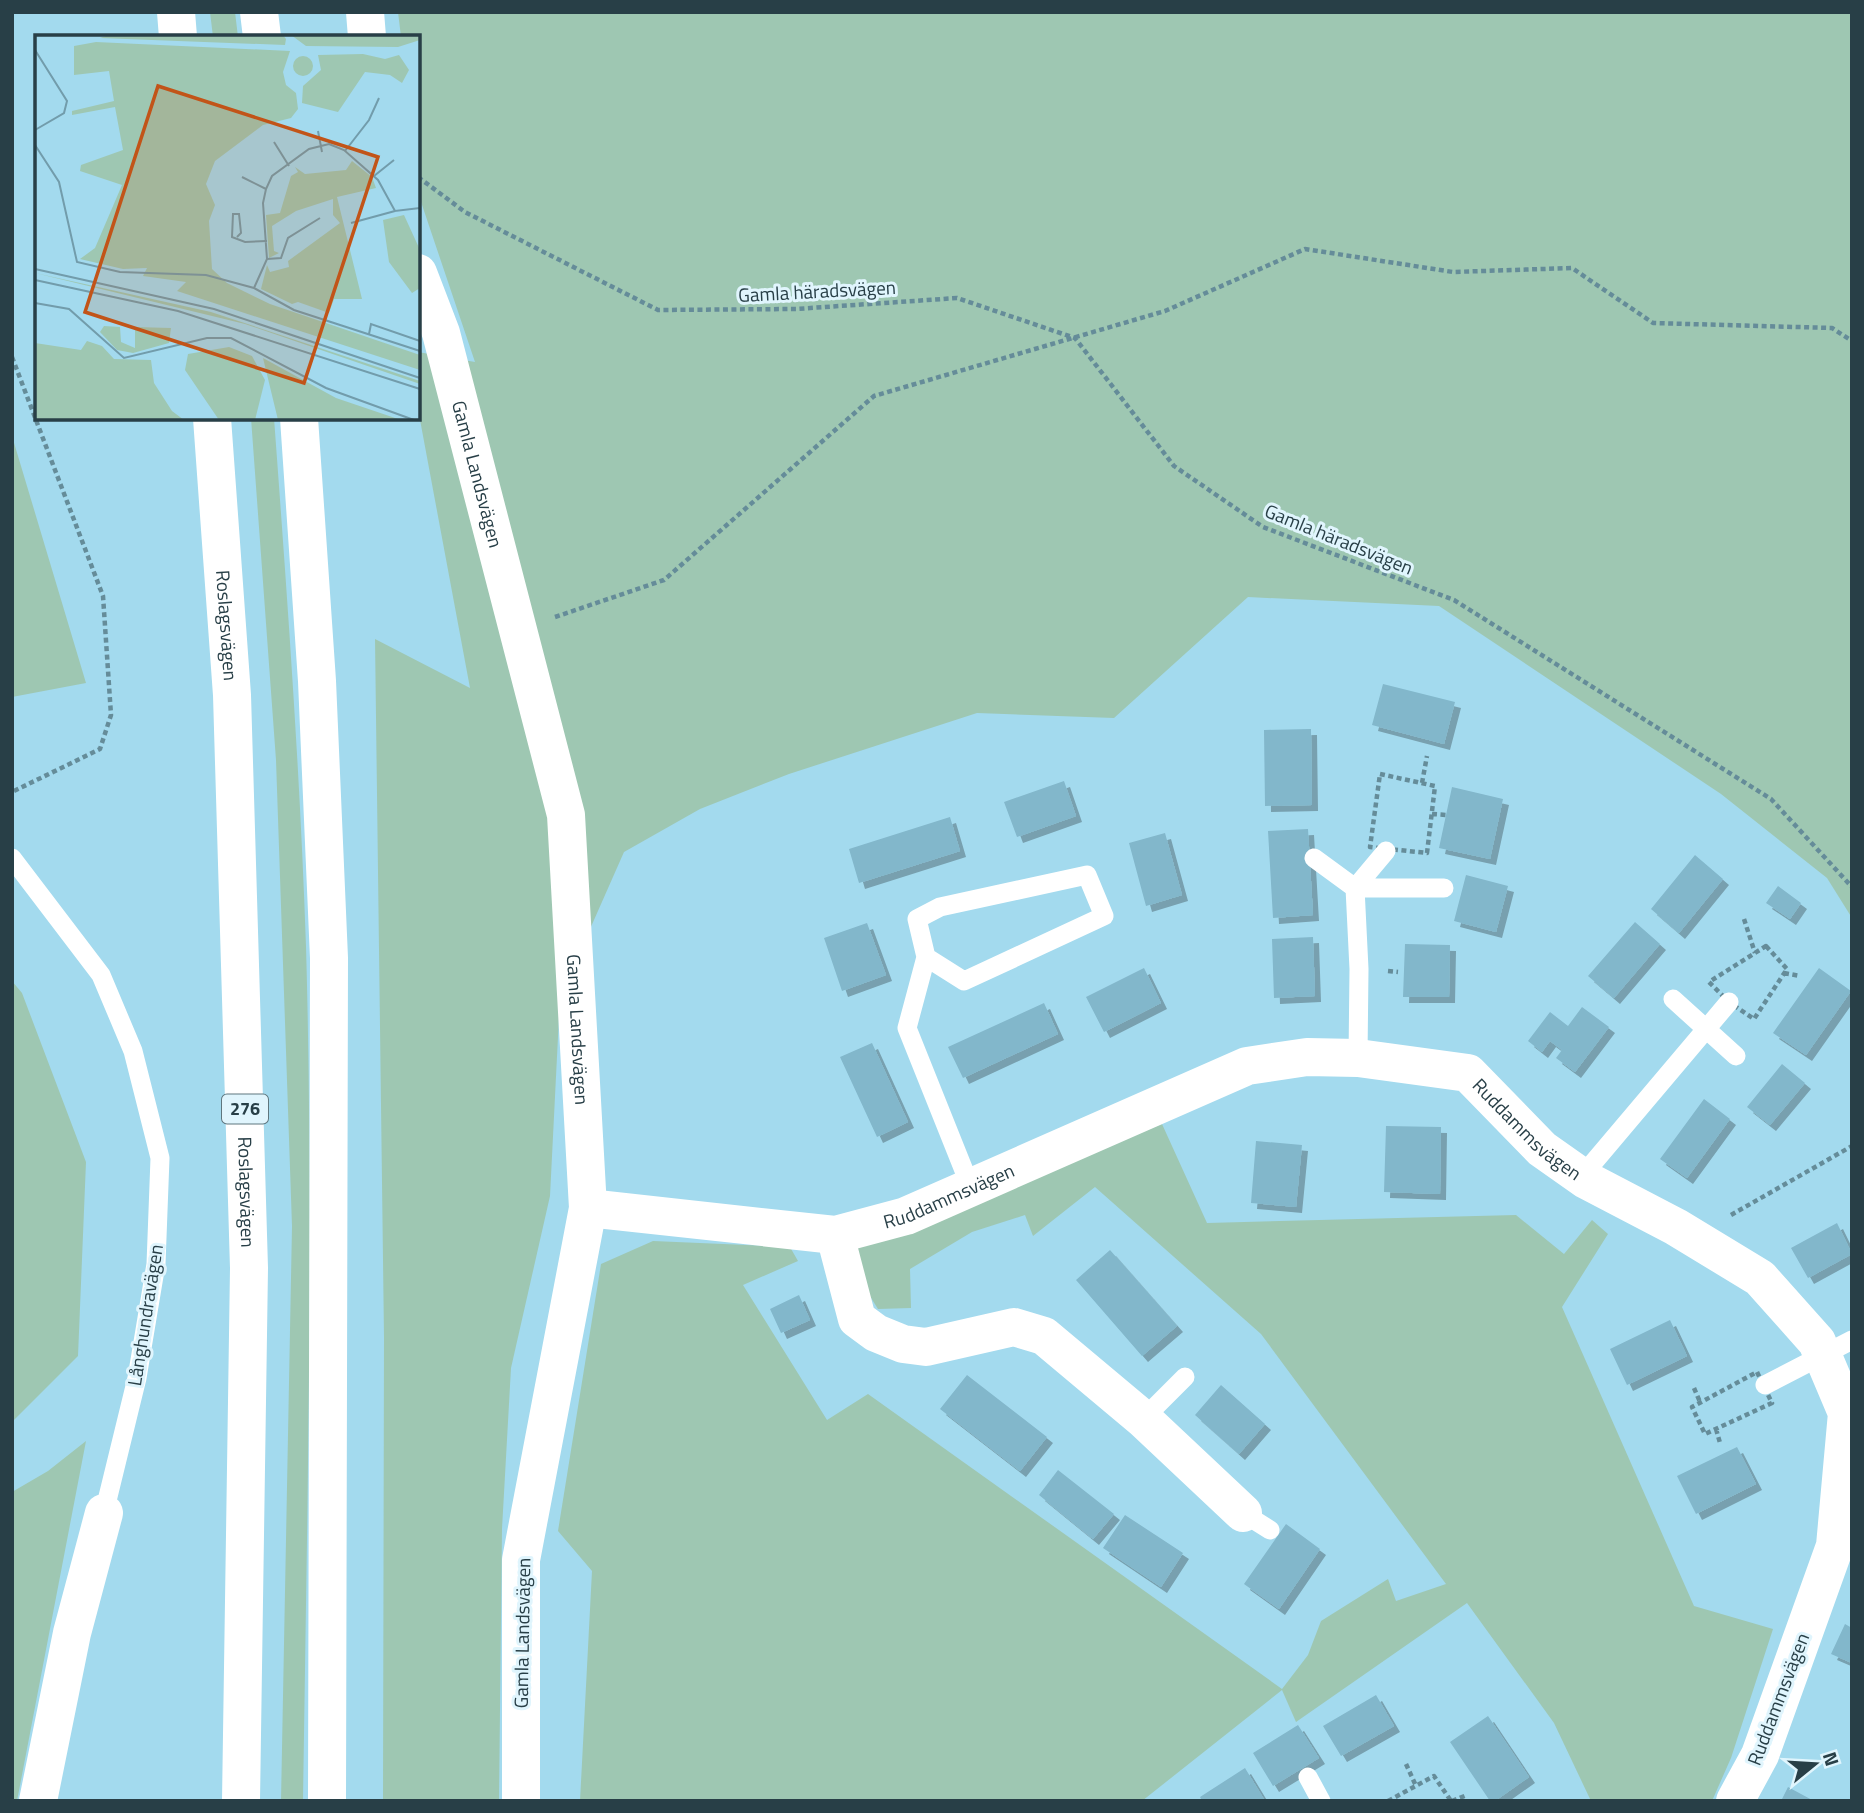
<svg xmlns="http://www.w3.org/2000/svg" width="1864" height="1813" viewBox="0 0 1864 1813" font-family="'Titillium Web',sans-serif">
<style>
.green{fill:#9ec7b2}
.building{fill:#82b7cb;filter:url(#shadow)}
.lines{fill:none;stroke-linecap:round;stroke-linejoin:round}
.path{stroke:#658c99;stroke-width:4.5;stroke-dasharray:5 3.5;stroke-linecap:butt}
.service{stroke:#fff;stroke-width:19}
.minor{stroke:#fff;stroke-width:38}
.primary{stroke:#fff;stroke-width:38}
.labels{text-anchor:middle;stroke-width:6;stroke-linejoin:round;paint-order:stroke}
.shield{fill:#e0f5fd;stroke:#5f767e;stroke-width:2}
.shield-label{font-size:18px;font-weight:bold;fill:#283f47}
.street-label{font-size:19px;fill:#283f47;stroke:#e0f5fd}
.inset-road{fill:none;stroke:#729cab;stroke-width:2}
.view{fill:#c25418;fill-opacity:0.15;stroke:#c25418;stroke-width:3.5}
.inset-edge{fill:none;stroke:#283f47;stroke-width:3.5}
</style>
<defs>
<filter id="shadow"><feDropShadow dx="6" dy="6" stdDeviation="0" flood-color="#0004"/></filter>
</defs>
<rect width="100%" height="100%" fill="#a3daee"/>
<path class="green" d="M210 12H235L238 37H213Z
M398 12H1852V918L1827 878 1721 794 1439 606 1248 597 1114 718 977 713 789 774 700 809 624 852 560 997 550 1196 511 1368 502 1529 499 1801H383L384 1337 375 639 470 688 418 409V352L475 362 418 193V37H401Z
M251 418H274C287 594 300 770 306 946 314 1231 307 1516 303 1801H281L292 1226 276 760Z
M12 436 86 683 12 697Z
M12 981 22 993 86 1162 78 1356 12 1422Z
M1162 1124 1207 1223 1516 1215 1564 1254 1592 1220 1608 1234 1562 1307 1694 1606 1773 1629 1731 1758 1712 1801H1591L1554 1723 1467 1603 1296 1722 1282 1690 1142 1801H580L592 1571 558 1531 601 1264 653 1241 790 1247 798 1261 743 1285 827 1420 868 1394 1282 1689 1308 1655 1321 1621 1388 1579 1396 1601 1446 1584 1261 1334 1095 1187 1033 1236 1025 1215 972 1232 910 1269 911 1308 878 1309 858 1277 849 1245Z
M86 1441 17 1801H12V1492L48 1471Z"/>
<path class="building" d="M1383 684 1455 702 1444 744 1372 725Z
M1311 729 1312 805 1265 806 1264 730Z
M1064 781 1076 816 1017 837 1004 802Z
M1452 787 1503 799 1490 859 1439 848Z
M950 817 960 851 859 883 849 849Z
M1308 829 1313 915 1273 918 1268 831Z
M1165 833 1182 895 1146 906 1129 843Z
M1695 855 1723 879 1679 933 1651 909Z
M1466 875 1508 886 1496 932 1454 921Z
M1778 886 1801 903 1790 919 1766 903Z
M1635 922 1660 944 1614 998 1588 976Z
M867 923 886 975 842 991 824 938Z
M1313 937 1315 996 1274 998 1272 939Z
M1405 944 1450 945 1449 997H1403Z
M1144 968 1161 1003 1104 1032 1086 997Z
M1819 968 1851 991 1806 1055 1773 1033Z
M1044 1003 1058 1034 963 1078 948 1047Z
M1582 1007 1609 1027 1575 1072 1556 1058 1562 1050 1550 1041 1542 1052 1528 1041 1550 1012 1568 1026Z
M872 1043 908 1122 877 1137 840 1057Z
M1782 1064 1805 1083 1770 1125 1747 1107Z
M1704 1099 1730 1119 1687 1178 1660 1159Z
M1386 1126 1441 1127 1440 1194 1384 1192Z
M1256 1141 1302 1145 1296 1207 1251 1203Z
M1837 1223 1852 1254 1808 1278 1791 1248Z
M1110 1250 1177 1326 1142 1356 1076 1280Z
M799 1295 810 1320 781 1333 770 1309Z
M1670 1320 1687 1356 1627 1385 1610 1349Z
M967 1375 1047 1437 1020 1471 940 1409Z
M1221 1385 1265 1424 1239 1454 1195 1415Z
M1737 1447 1756 1484 1696 1514 1677 1476Z
M1058 1470 1114 1514 1093 1539 1039 1495Z
M1125 1515 1183 1553 1161 1587 1103 1548Z
M1286 1524 1320 1549 1279 1609 1244 1584Z
M1845 1624 1852 1628V1663L1831 1654Z
M1376 1695 1394 1726 1341 1756 1323 1726Z
M1488 1716 1529 1777 1495 1801H1490L1450 1742Z
M1298 1725 1319 1758 1273 1786 1253 1753Z
M1245 1768 1265 1801H1202L1200 1797Z
M1788 1787 1814 1801H1781Z"/>
<g class="lines">
<path class="path" d="M418 177 465 212 658 310 796 309 957 298 1075 338 1174 466 1263 527 1454 600 1771 799 1852 887
M12 357 103 596 111 715 100 749 12 792
M555 617 664 580 874 396 1165 311 1305 249 1453 272 1572 268 1653 323 1832 328 1852 341
M1380 774 1435 786 1427 853 1370 847Z
M1422 783 1427 756
M1432 814 1446 815
M1744 919 1755 953
M1766 946 1787 969 1754 1019 1729 1002 1709 982Z
M1388 971 1398 972
M1784 973 1800 976
M1731 1215 1852 1146
M1757 1372 1772 1403 1705 1434 1692 1407Z
M1694 1388 1700 1402
M1716 1429 1720 1443
M1406 1764 1416 1786
M1388 1801 1434 1776 1451 1801
M1452 1801 1467 1795"/>
<path class="service" d="M12 858 101 975 133 1051 160 1158 156 1264 137 1378 104 1513
M1314 858 1355 888H1444
M926 957 964 981 1104 916 1087 875 940 907 917 919 926 957 907 1028 971 1188
M1673 999 1736 1056
M1358 1058 1359 969 1355 888 1386 851
M1582 1176 1729 1002
M1765 1385 1852 1340
M1143 1419 1185 1377
M1243 1513 1270 1530
M1308 1777 1321 1801"/>
<g class="minor">
<path d="M365 12 367 37"/>
<path id="s1" d="M418 273 441 333 566 815 588 1208 521 1560V1801"/>
<path id="s2" d="M588 1208 835 1235 906 1216 1247 1066 1307 1057 1358 1058 1468 1073 1542 1149 1586 1180 1676 1227 1760 1278 1817 1342 1847 1413 1835 1546 1760 1755 1735 1801"/>
<path d="M835 1235 857 1319 876 1333 903 1344 926 1347 1014 1327 1044 1336 1143 1419 1243 1513"/>
<path d="M38 1801 72 1633 104 1513"/>
</g>
<g class="primary">
<path d="M176 12 178 37"/>
<path d="M259 12 262 37"/>
<path id="s3" d="M212 418 232 695 249 1268 241 1801"/>
<path d="M299 418 317 681 329 958 327 1801"/>
</g>
</g>
<g class="labels">
<rect class="shield" x="222" y="1094.5" width="46" height="29" rx="5"/>
<g class="shield-label">
<text x="245" y="1115">276</text>
</g>
<g class="street-label">
<text transform="translate(817 291) rotate(-3)" y="7">Gamla häradsvägen</text>
<text dy="7" stroke="none"><textPath href="#s1" startOffset="210">Gamla Landsvägen</textPath></text>
<text transform="translate(1339 539) rotate(22)" y="7">Gamla häradsvägen</text>
<text dy="7" stroke="none"><textPath href="#s3" startOffset="208">Roslagsvägen</textPath></text>
<text dy="7" stroke="none"><textPath href="#s1" startOffset="777">Gamla Landsvägen</textPath></text>
<text dy="7" stroke="none"><textPath href="#s2" startOffset="999">Ruddammsvägen</textPath></text>
<text dy="7" stroke="none"><textPath href="#s3" startOffset="775">Roslagsvägen</textPath></text>
<text dy="7" stroke="none"><textPath href="#s2" startOffset="369">Ruddammsvägen</textPath></text>
<text transform="translate(145 1315) rotate(-81)" y="7">Långhundravägen</text>
<text transform="translate(522 1633) rotate(-89)" y="7">Gamla Landsvägen</text>
<text transform="translate(1778 1699) rotate(-69)" y="7">Ruddammsvägen</text>
</g>
</g>
<g transform="translate(35 35)">
<rect width="385" height="385" fill="#a3daee"/>
<path d="M74 0H248L251 4 250 10 65 3ZM256 0H385V5L363 12 271 11ZM61 7 255 16 248 37 251 50 261 58 263 74 256 83 228 90 180 126 171 149 180 170 174 186 177 234 192 248 235 269 385 320V335L142 256 151 247 108 241 112 233 88 234 45 224 60 213 87 150 45 136 46 130 88 115 80 72 37 80V76L79 66 74 36 39 40V11ZM328 19 350 24 364 20 374 35 367 48 355 40 330 37 303 77 267 68 268 51 286 35 283 20ZM258 31a10 10 0 1 1 20 0a10 10 0 1 1-20 0ZM317 126 337 142 341 153 302 162 327 264H299L294 278 263 267 257 269 226 254 232 230 235 237 254 232 253 226 305 188 298 180V164L261 176 237 191 239 216 244 218 234 223 231 180 245 178 256 141 263 137 260 132 270 139 311 135ZM369 180 385 215V253L377 258 354 227 348 185ZM0 238 176 277 385 346V349L210 289ZM69 291 85 292 86 307 100 313V292L136 293 134 308 98 318 82 315 65 297ZM52 306 67 311 79 324 116 325 119 348 137 376 149 385H0V308L46 315ZM194 312 217 321 230 345 220 385H184L150 335 153 319ZM228 323 301 363 366 385H243Z" fill="#9ec7b2"/>
<path class="inset-road" d="M0 15 32 66 29 78 0 95M283 96 287 117M239 107 254 131M0 110 24 147 42 227 85 237 171 240 219 253 259 275 385 316M310 116 334 85 344 63M339 141 359 125M207 142 231 154M316 188 360 176M202 202 206 198 204 179H198L197 202 210 207 232 206M232 224 246 223 253 203 285 183M0 234 179 274 385 343M0 245 143 276 385 354M219 253 232 224 228 168 231 154 237 141 274 114 294 109 309 115 343 145 360 176 385 173M0 268 34 274 89 323 172 303H196L291 353 379 385M334 299 336 289 385 306"/>
<path class="view" d="M123 51 343 122 269 348 50 277Z"/>
<rect width="385" height="385" class="inset-edge"/>
</g>
<rect width="1864" height="1813" fill="none" stroke="#283f47" stroke-width="28"/>
<g transform="translate(1815 1764) rotate(72)" stroke="#e0f5fd" stroke-width="5" paint-order="stroke">
<path d="M0-5L12 26L0 18L-12 26Z" fill="#283f47"/>
<text y="-10" font-size="19" font-weight="bold" text-anchor="middle" fill="#283f47">N</text>
</g>
</svg>
